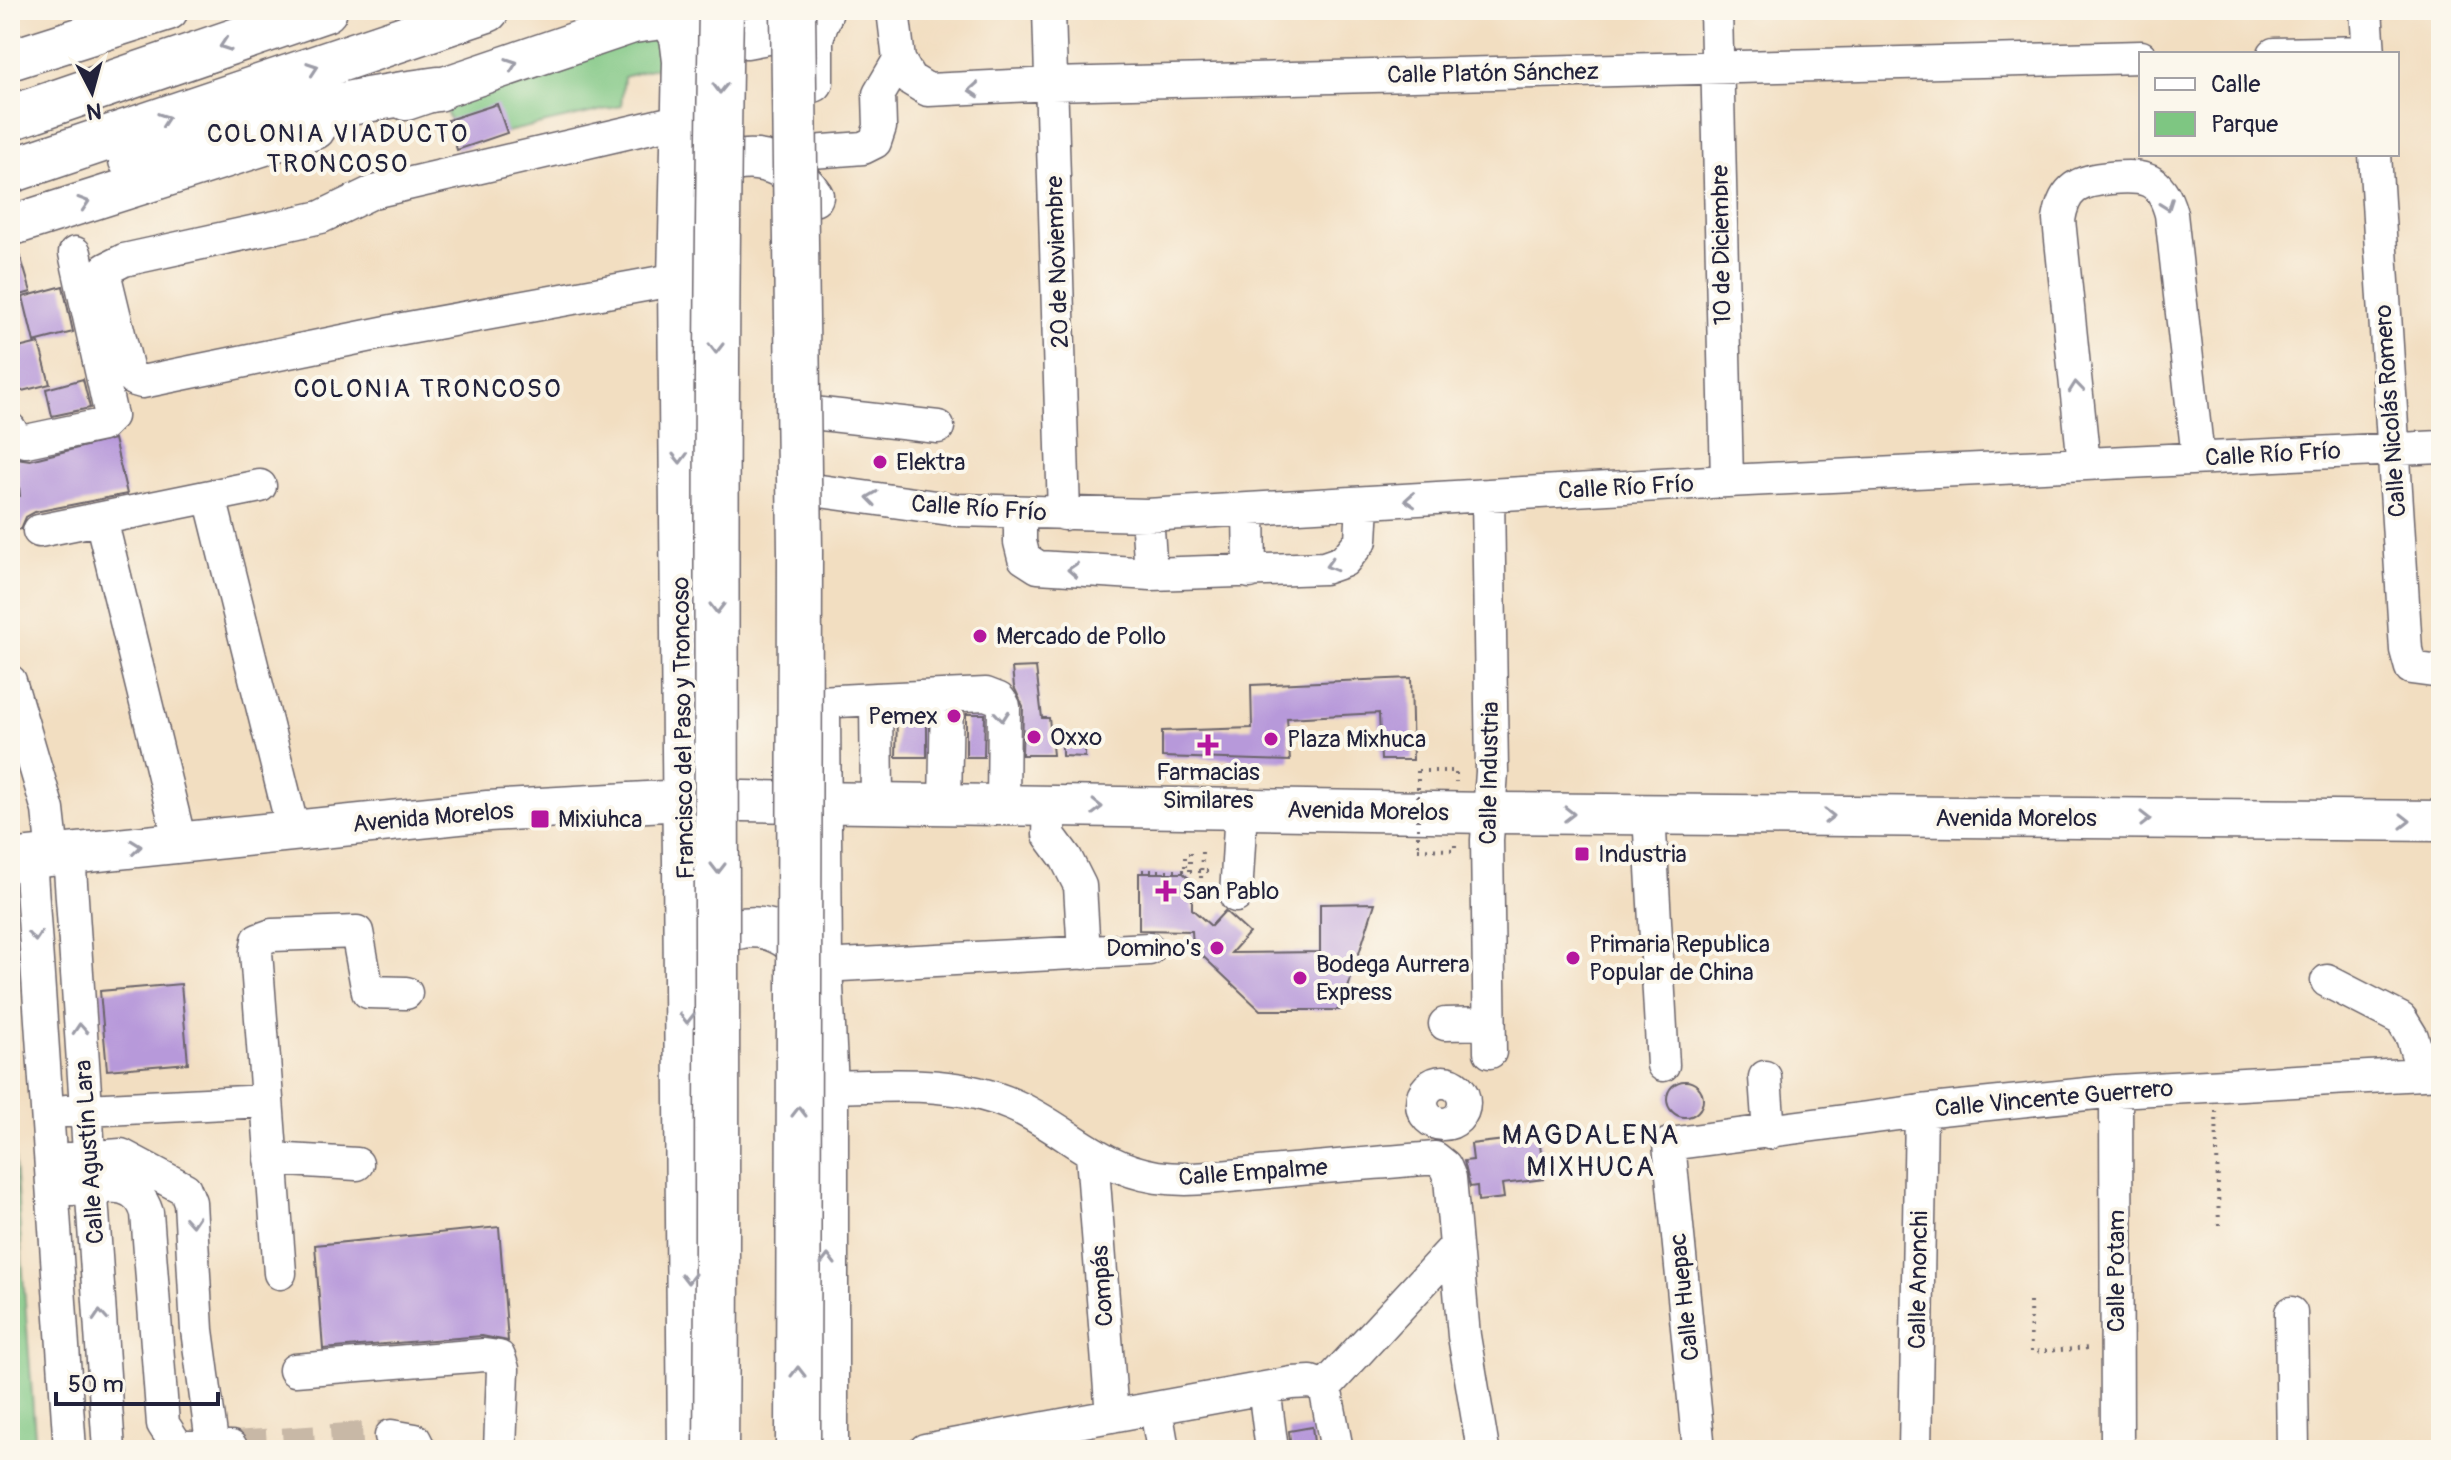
<svg xmlns="http://www.w3.org/2000/svg" width="2451" height="1460" viewBox="0 0 2451 1460" font-family="Pangolin,sans-serif">
	<style>
		.green { fill: #7ec682; stroke: #50745e; stroke-width: 2 }
		.building { fill: #b799da }
		.lines { fill: none; stroke-linecap: round; stroke-linejoin: round }
		.minor-tunnel { stroke: #c8b8a6; stroke-width: 32; stroke-dasharray: 32 16; stroke-linecap: butt }
		.minor-casing { stroke: #6b646a; stroke-width: 35 }
		.major-casing { stroke: #6b646a; stroke-width: 43 }
		.highway-casing { stroke: #6b646a; stroke-width: 47 }
		.path { stroke: #6b646a; stroke-width: 4; stroke-dasharray: 2 6; stroke-linecap: butt }
		.minor { stroke: #fff; stroke-width: 32 }
		.major { stroke: #fff; stroke-width: 40 }
		.highway { stroke: #fff; stroke-width: 44 }
		.highway-bridge-casing { stroke: #6b646a; stroke-width: 47; stroke-linecap: butt }
		.path-bridge { stroke: #6b646a; stroke-width: 4; stroke-dasharray: 2 6; stroke-linecap: butt }
		.highway-bridge { stroke: #fff; stroke-width: 44 }
		.oneway { stroke: #9c9ca7 }
		.poi-dot { fill: #b5179e; stroke: #fbf7ec; stroke-width: 3 }
		.labels { text-anchor: middle; stroke-width: 8; stroke-linejoin: round; paint-order: stroke }
		.street-label { font-size: 24px; fill: #22223b; stroke: #fbf7ec }
		.poi-label { font-size: 24px; fill: #22223b; stroke: #fbf7ec; text-anchor: start }
		.neighbourhood-label { font-size: 26px; letter-spacing: 2px; fill: #22223b; stroke: #fbf7ec }
		.quarter-label { font-size: 28px; letter-spacing: 2px; fill: #22223b; stroke: #fbf7ec }
	</style>
	<rect width="100%" height="100%" fill="#fbf7ec"/>
	<filter id="ink" filterUnits="userSpaceOnUse"><feTurbulence type="fractalNoise" baseFrequency=".0125" numOctaves="2"/><feDisplacementMap in="SourceGraphic" scale="16" xChannelSelector="R" yChannelSelector="G"/><feConvolveMatrix kernelMatrix="1 2 1 2 8 2 1 2 1" color-interpolation-filters="sRGB"/></filter>
	<filter id="wash" filterUnits="userSpaceOnUse"><feTurbulence type="fractalNoise" baseFrequency=".006" numOctaves="4" result="noise"/><feDisplacementMap in="SourceGraphic" scale="32" xChannelSelector="R" yChannelSelector="G"/><feGaussianBlur stdDeviation="1.8" result="paint"/><feColorMatrix in="noise" values="0 0 0 0 0 0 0 0 0 0 0 0 0 0 0 0 0 1.4 0 .05"/><feComposite in="paint" operator="in"/></filter>
	<g filter="url(#wash)">
		<rect width="100%" height="100%" fill="#f2dec1"/>
		<path class="green" d="M656,23L671,63L624,77L621,106L489,136L455,130L440,99Z
			M10,1097L36,1450H10Z"/>
		<g id="blocks">
			<path class="building" d="M497,104L507,133L457,150L448,120Z
				M10,248H18L31,292L10,298Z
				M63,286L73,332L34,342L23,297Z
				M39,343L50,384L10,394V350Z
				M83,379L90,408L52,416L46,389Z
				M114,439L127,494L35,512L26,517L21,529L14,530L10,498L20,496L16,458L30,460Z
				M1036,667L1042,718H1049L1053,755H1022L1023,706L1014,687L1012,668Z
				M1411,678L1413,760H1381L1379,713L1287,718L1290,761L1162,757V731L1252,728L1251,685Z
				M966,714H985L984,757H966Z
				M927,716V757H896L897,717Z
				M1085,739V757L1062,756V741Z
				M1139,873H1183L1192,881V909L1211,926L1225,911L1249,933L1231,953L1320,952V904L1375,903L1341,1010H1260L1193,947L1192,931L1139,930Z
				M181,984L188,1063L107,1070L100,991Z
				M1667 1099a18 18 0 1 1 36 0a18 18 0 1 1-36 0Z
				M1539,1136L1544,1179L1502,1184L1504,1198L1478,1201L1477,1186L1470,1187L1464,1161L1473,1160L1471,1144Z
				M499,1227L508,1341L482,1336L323,1349L315,1245Z
				M1312,1427L1315,1450H1291L1289,1431Z"/>
		</g>
	</g>
	<g filter="url(#ink)">
		<use href="#blocks" fill-opacity="0" stroke="#6b646a" stroke-width="2"/>
		<g class="lines">
			<path class="minor-tunnel" d="M235,1447L391,1436"/>
			<defs>
				<path id="minor" d="M893,10L899,60L910,79L928,90L1052,84L2141,57
					M1049,10L1064,514
					M1716,10L1727,481
					M2366,10L2369,54
					M2274,54L2369,52
					M812,152L863,148L875,142L880,127L879,94L899,60
					M2375,154L2406,650L2411,668L2441,672
					M678,279L392,331L142,382L135,380L128,371L105,276L106,269L124,260L321,217L373,192L682,120
					M813,413L938,427
					M10,429L15,438L26,441L102,425L111,416L75,253
					M2084,464L2059,220C2064,187 2079,181 2110,178C2144,175 2161,177 2171,214L2198,458
					M813,490L957,510L1147,515L1727,481L2441,447
					M1488,495L1492,772L1487,840L1490,1052
					M210,497L293,830
					M1249,510L1250,572
					M1020,514V542L1024,558L1038,567L1151,574L1324,568L1344,561L1361,540L1363,503
					M1147,515L1151,574
					M101,519L180,842
					M39,531L260,486
					M10,681L48,810L53,855
					M819,702L876,699
					M877,803L876,699L986,694L999,699L1004,706L1003,805
					M945,805L947,696
					M1050,806L1049,835L1066,858L1080,886L1084,953
					M1649,814L1663,1065
					M69,854L109,1450
					M30,858L70,1450
					M1236,896L1241,809
					M822,966L1149,949
					M2327,981L2401,1019L2412,1037L2423,1073
					M1445,1024L1489,1023
					M1765,1077L1769,1133
					M1422 1103a21 21 0 1 1 42 0a21 21 0 1 1-42 0Z
					M828,1087C890,1086 954,1079 1013,1105C1066,1128 1095,1167 1157,1177C1191,1182 1226,1176 1260,1173C1318,1167 1377,1163 1435,1158L1445,1166L1450,1178L1464,1336L1483,1450
					M2116,1091L2117,1450
					M66,1111L267,1101
					M1092,1155L1112,1416
					M68,1159L121,1155L185,1189L190,1202L197,1330L213,1450
					M271,1159L357,1164
					M72,1189C102,1187 136,1177 147,1213L163,1424L178,1447H231
					M280,1273L256,952L258,940L272,935L357,932L368,992L406,993
					M2291,1313L2293,1450
					M295,1370L484,1355L499,1357L503,1369L500,1450
					M1325,1387L1337,1450
					M1264,1388L1272,1450
					M1156,1409L1163,1450
					M391,1436L415,1440L420,1450
					M925,1450L1292,1383L1311,1382L1325,1387L1454,1248
					M1699,1450L1669,1144L1921,1111L2116,1091L2441,1073
					M1915,1450L1921,1111"/>
				<path id="major" d="M665,10L680,37L683,61L678,279L688,1450
					M10,60L168,10
					M813,82V37L823,11
					M406,100L633,23L670,18L711,36L746,38L784,31L820,13
					M696,187C729,145 785,154 813,196
					M10,226L315,129
					M820,710L822,966L828,1087V1450
					M10,860L488,811L683,800L1491,813L2441,821
					M695,955C716,929 755,918 785,937C797,945 805,957 819,964"/>
				<path id="highway" d="M10,118L325,10
					M131,160C233,129 332,102 438,89
					M10,171L487,10"/>
			</defs>
			<use href="#minor" class="minor-casing"/>
			<use href="#major" class="major-casing"/>
			<use href="#highway" class="highway-casing"/>
			<path class="path" d="M1418,771H1456V782
				M1418,849L1455,850V842
				M1185,867V854H1189
				M1142,871H1211
				M1190,871V852
				M1201,878L1202,852
				M1465,1104L1470,1103
				M2216,1111L2219,1228
				M2030,1302L2031,1352L2090,1348"/>
			<use href="#minor" class="minor"/>
			<use href="#major" class="major"/>
			<use href="#highway" class="highway"/>
			<defs>
				<path id="highway-bridge" d="M793,10L800,551L798,1450
					M716,1450C720,970 712,490 721,10"/>
			</defs>
			<use href="#highway-bridge" class="highway-bridge-casing"/>
			<path class="path-bridge" d="M1418,771V849"/>
			<use href="#highway-bridge" class="highway-bridge"/>
		</g>
		<defs><path id="oneway-chevron" d="M-2-3.5L2.5 0L-2 3.5" fill="none" stroke-width="1.6" stroke-linecap="round" stroke-linejoin="round" transform="scale(2)"/></defs>
		<g class="oneway">
			<use href="#oneway-chevron" transform="translate(225 45) rotate(161)"/>
			<use href="#oneway-chevron" transform="translate(512 64) rotate(-19)"/>
			<use href="#oneway-chevron" transform="translate(313 68) rotate(-19)"/>
			<use href="#oneway-chevron" transform="translate(720 88) rotate(91)"/>
			<use href="#oneway-chevron" transform="translate(974 90) rotate(176)"/>
			<use href="#oneway-chevron" transform="translate(164 119) rotate(-19)"/>
			<use href="#oneway-chevron" transform="translate(84 203) rotate(-18)"/>
			<use href="#oneway-chevron" transform="translate(2167 205) rotate(70)"/>
			<use href="#oneway-chevron" transform="translate(716 348) rotate(90)"/>
			<use href="#oneway-chevron" transform="translate(2076 387) rotate(-96)"/>
			<use href="#oneway-chevron" transform="translate(680 458) rotate(89)"/>
			<use href="#oneway-chevron" transform="translate(872 498) rotate(-172)"/>
			<use href="#oneway-chevron" transform="translate(1410 500) rotate(176)"/>
			<use href="#oneway-chevron" transform="translate(1331 565) rotate(164)"/>
			<use href="#oneway-chevron" transform="translate(1073 570) rotate(-177)"/>
			<use href="#oneway-chevron" transform="translate(717 608) rotate(90)"/>
			<use href="#oneway-chevron" transform="translate(1002 716) rotate(85)"/>
			<use href="#oneway-chevron" transform="translate(1097 807) rotate(1)"/>
			<use href="#oneway-chevron" transform="translate(1569 814) rotate(1)"/>
			<use href="#oneway-chevron" transform="translate(1829 816)"/>
			<use href="#oneway-chevron" transform="translate(2145 819)"/>
			<use href="#oneway-chevron" transform="translate(2405 821)"/>
			<use href="#oneway-chevron" transform="translate(136 847) rotate(-6)"/>
			<use href="#oneway-chevron" transform="translate(718 868) rotate(90)"/>
			<use href="#oneway-chevron" transform="translate(35 936) rotate(86)"/>
			<use href="#oneway-chevron" transform="translate(687 1018) rotate(90)"/>
			<use href="#oneway-chevron" transform="translate(80 1029) rotate(-94)"/>
			<use href="#oneway-chevron" transform="translate(799 1112) rotate(-90)"/>
			<use href="#oneway-chevron" transform="translate(192 1221) rotate(86)"/>
			<use href="#oneway-chevron" transform="translate(828 1260) rotate(-90)"/>
			<use href="#oneway-chevron" transform="translate(688 1278) rotate(90)"/>
			<use href="#oneway-chevron" transform="translate(100 1316) rotate(-94)"/>
			<use href="#oneway-chevron" transform="translate(798 1372) rotate(-90)"/>
		</g>
	</g>
	<g class="poi-dot">
		<circle cx="880" cy="462" r="8"/>
		<circle cx="980" cy="636" r="8"/>
		<circle cx="954" cy="716" r="8"/>
		<circle cx="1034" cy="737" r="8"/>
		<circle cx="1271" cy="739" r="8"/>
		<path d="M1204 733h8v8h8v8h-8v8h-8v-8h-8v-8h8z"/>
		<rect x="530" y="809" width="20" height="20" rx="4"/>
		<rect x="1574" y="846" width="16" height="16" rx="4"/>
		<path d="M1162 879h8v8h8v8h-8v8h-8v-8h-8v-8h8z"/>
		<circle cx="1217" cy="948" r="8"/>
		<circle cx="1573" cy="958" r="8"/>
		<circle cx="1300" cy="978" r="8"/>
	</g>
	<g class="labels">
		<g class="street-label">
			<text transform="translate(1493 73) rotate(-1)" y="8">Calle Platón Sánchez</text>
			<text transform="translate(1721 245) rotate(-91)" y="8">10 de Diciembre</text>
			<text transform="translate(1057 262) rotate(-92)" y="8">20 de Noviembre</text>
			<text transform="translate(2390 411) rotate(-94)" y="8">Calle Nicolás Romero</text>
			<text transform="translate(2273 454) rotate(-3)" y="8">Calle Río Frío</text>
			<text transform="translate(1626 487) rotate(-3)" y="8">Calle Río Frío</text>
			<text transform="translate(979 508) rotate(4)" y="8">Calle Río Frío</text>
			<text transform="translate(683 728) rotate(-91)" y="8">Francisco del Paso y Troncoso</text>
			<text transform="translate(1489 773) rotate(-89)" y="8">Calle Industria</text>
			<text transform="translate(1368 811) rotate(1)" y="8">Avenida Morelos</text>
			<text transform="translate(433 817) rotate(-5)" y="8">Avenida Morelos</text>
			<text x="2016" y="826">Avenida Morelos</text>
			<text transform="translate(2054 1098) rotate(-5)" y="8">Calle Vincente Guerrero</text>
			<text transform="translate(89 1152) rotate(-94)" y="8">Calle Agustín Lara</text>
			<text transform="translate(1253 1172) rotate(-4)" y="8">Calle Empalme</text>
			<text transform="translate(2116 1271) rotate(-90)" y="8">Calle Potam</text>
			<text transform="translate(1918 1280) rotate(-89)" y="8">Calle Anonchi</text>
			<text transform="translate(1102 1286) rotate(-94)" y="8">Compás</text>
			<text transform="translate(1684 1297) rotate(-96)" y="8">Calle Huepac</text>
		</g>
		<g class="poi-label">
			<text x="896" y="470">Elektra</text>
			<text x="996" y="644">Mercado de Pollo</text>
			<text x="938" y="724" text-anchor="end">Pemex</text>
			<text x="1050" y="745">Oxxo</text>
			<text x="1287" y="747">Plaza Mixhuca</text>
			<text x="1208" y="780" text-anchor="middle">Farmacias<tspan x="1208" dy="28">Similares</tspan></text>
			<text x="558" y="827">Mixiuhca</text>
			<text x="1598" y="862">Industria</text>
			<text x="1182" y="899">San Pablo</text>
			<text x="1589" y="952">Primaria Republica<tspan x="1589" dy="28">Popular de China</tspan></text>
			<text x="1201" y="956" text-anchor="end">Domino's</text>
			<text x="1316" y="972">Bodega Aurrera<tspan x="1316" dy="28">Express</tspan></text>
		</g>
		<g class="neighbourhood-label">
			<text x="338" y="142">COLONIA VIADUCTO<tspan x="338" dy="30">TRONCOSO</tspan></text>
			<text x="428" y="397">COLONIA TRONCOSO</text>
		</g>
		<g class="quarter-label">
			<text x="1591" y="1144">MAGDALENA<tspan x="1591" dy="32">MIXHUCA</tspan></text>
		</g>
	</g>
	<rect width="2451" height="1460" fill="none" stroke="#fbf7ec" stroke-width="40"/>
	<rect x="2139" y="52" width="260" height="104" fill="#fbf7ec" stroke="#a4a2a5" stroke-width="2"/>
	<rect x="2155" y="78" width="40" height="12" fill="#ffffff" stroke="#a4a2a5" stroke-width="2"/>
	<text x="2211" y="92" font-size="24" fill="#22223b">Calle</text>
	<rect x="2155" y="112" width="40" height="24" fill="#7ec682" stroke="#a4a2a5" stroke-width="2"/>
	<text x="2211" y="132" font-size="24" fill="#22223b">Parque</text>
	<g transform="translate(92 92) rotate(174)" stroke="#fbf7ec" stroke-width="6" paint-order="stroke">
	<path d="M0-6L14 30L0 20L-14 30Z" fill="#22223b"/>
	<text y="-12" font-size="22" font-weight="bold" text-anchor="middle" fill="#22223b">N</text>
	</g>
	<path d="M56 1392v12h162v-12" fill="none" stroke="#22223b" stroke-width="4"/>
	<text x="68" y="1392" font-size="24" fill="#22223b" stroke="#fbf7ec" stroke-width="6" paint-order="stroke">50 m</text>
</svg>
